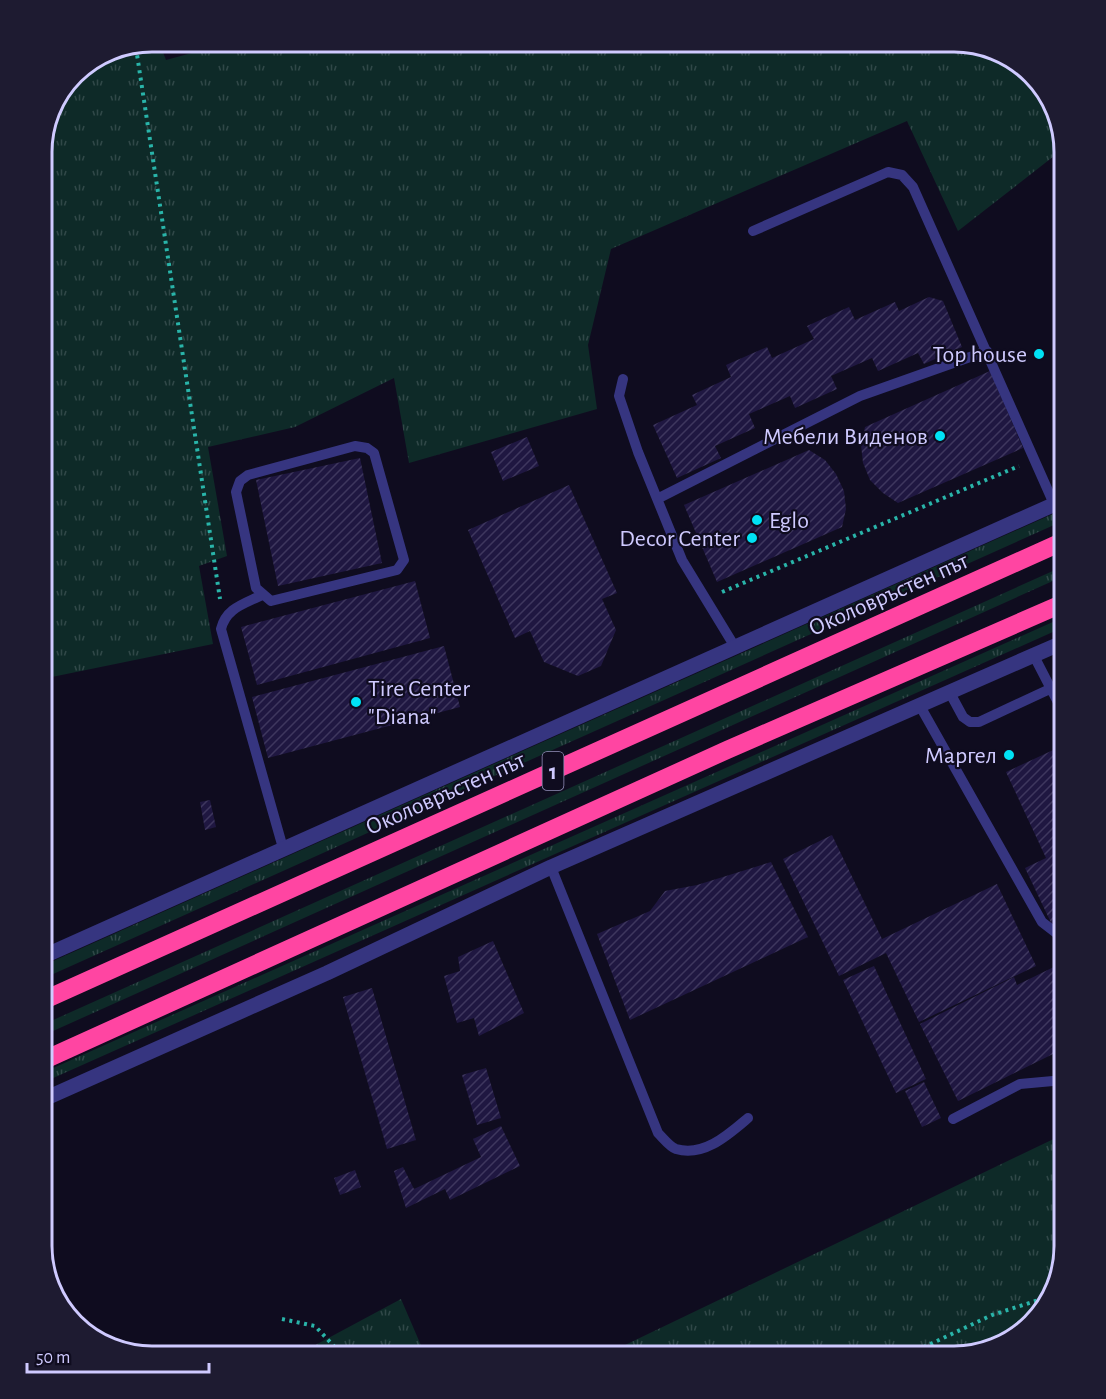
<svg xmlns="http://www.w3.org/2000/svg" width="1106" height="1399" viewBox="0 0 1106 1399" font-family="'Alegreya Sans',sans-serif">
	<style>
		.grass { fill: url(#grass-tufts) }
		.building { fill: url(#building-hatch) }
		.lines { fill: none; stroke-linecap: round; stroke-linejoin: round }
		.path { stroke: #29b4a9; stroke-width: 4; stroke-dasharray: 3 4.5; stroke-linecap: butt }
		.lane { stroke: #363580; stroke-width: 10 }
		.street { stroke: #363580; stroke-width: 15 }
		.highway { stroke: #ff45a2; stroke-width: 18 }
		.poi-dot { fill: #00e2f5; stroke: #0f0c1f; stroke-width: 2 }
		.labels { text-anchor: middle; stroke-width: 4.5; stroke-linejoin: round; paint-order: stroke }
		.shield { fill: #0f0c1f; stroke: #9591bc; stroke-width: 1.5 }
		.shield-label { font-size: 22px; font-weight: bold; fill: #cfcaff }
		.poi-label { font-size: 24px; fill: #cfcaff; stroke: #0f0c1f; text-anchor: end }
		.street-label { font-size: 24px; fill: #cfcaff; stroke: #0f0c1f }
		.rim { fill: none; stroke: #cfcaff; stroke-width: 3 }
	</style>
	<defs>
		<pattern id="grass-tufts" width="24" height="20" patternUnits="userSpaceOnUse" patternTransform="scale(1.5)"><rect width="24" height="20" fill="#0e2a28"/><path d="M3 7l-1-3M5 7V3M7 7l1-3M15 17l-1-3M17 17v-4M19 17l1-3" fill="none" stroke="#304848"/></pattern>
		<pattern id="building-hatch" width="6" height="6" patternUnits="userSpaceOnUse" patternTransform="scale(1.5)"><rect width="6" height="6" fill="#1f1741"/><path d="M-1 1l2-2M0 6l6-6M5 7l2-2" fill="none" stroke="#3e375e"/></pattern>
	</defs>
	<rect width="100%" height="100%" fill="#0f0c1f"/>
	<path class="grass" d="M153,42H159L166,60L232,42H960L1009,57L1046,91L1063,149L958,231L907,121L611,249L588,345L597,409L409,463L394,378L295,427L208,447L227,556L199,566L213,644L42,679V145L53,104L79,70Z
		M1064,509L1063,521L42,979V966Z
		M1064,566V576L42,1036V1025Z
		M1064,617V627L42,1083V1073Z
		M1064,1134V1247L1049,1301L1015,1339L954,1357H600Z
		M401,1299L426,1357H293Z"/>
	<path class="building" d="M929,297L943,301L962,347L924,364L918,353L878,371L872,358L831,376L837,389L795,408L790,396L749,414L755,428L715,446L721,458L677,478L653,425L697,405L692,395L731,377L726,365L767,347L772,358L814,339L807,326L849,307L855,320L895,302L899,311Z
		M990,371L1023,448L898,503L883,493L870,480L863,463L861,445L865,427Z
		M527,437L539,466L503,481L491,452Z
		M809,450L825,460L836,474L844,491L846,509L842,527L717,582L684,505Z
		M360,458L382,563L278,586L256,480Z
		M569,485L617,593L602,599L616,630L601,666L578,676L544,662L530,631L515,638L468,530Z
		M415,581L430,638L257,685L241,627Z
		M444,646L460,707L268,758L252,697Z
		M1064,745V924L1054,929L1025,868L1046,858L1006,772Z
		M210,800L216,827L205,830L200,802Z
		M832,835L882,939L997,884L1036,966L919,1022L886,953L839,976L783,859Z
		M771,862L808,937L630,1020L597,934L650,911L665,891L697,885Z
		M493,941L524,1013L479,1036L474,1018L457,1023L444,976L460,971L458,957Z
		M1064,962V1076L1053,1054L958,1101L920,1024L1014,977L1017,985Z
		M874,966L926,1079L896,1093L843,980Z
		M372,988L416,1140L387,1149L343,997Z
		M486,1068L501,1118L477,1125L462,1075Z
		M924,1082L941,1118L922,1127L905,1091Z
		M501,1126L520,1166L450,1200L445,1189L406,1208L394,1171L403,1167L414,1189L481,1157L473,1139Z
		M355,1170L361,1187L340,1195L334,1178Z"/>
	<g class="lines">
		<path class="path" d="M136,48L220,599
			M722,592L1019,466
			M282,1319L315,1326L344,1357
			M903,1357L992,1315L1051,1296"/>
		<path class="lane" d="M753,231L888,172L902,175L913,187L1054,504
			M623,379L619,396L638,452L682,560L735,647
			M355,446L367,448L374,453L404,560L397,570L271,601L256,588L236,492L240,481L248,475Z
			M659,498L860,396L987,351
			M262,595C244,604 226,608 221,629L283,848
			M1034,656L1064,714
			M950,693L963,717L970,722H979L1052,688
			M920,706L1042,922L1064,939
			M551,867L658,1133C663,1138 670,1147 676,1149C704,1157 728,1135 748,1118
			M953,1119L1020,1084L1064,1080"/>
		<path class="street" d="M42,957L1064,500
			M42,1100L327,973L551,867L1064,642"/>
		<path class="highway" d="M42,1001L1064,541
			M42,1061L727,750L1064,603"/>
	</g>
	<g class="poi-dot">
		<circle cx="1039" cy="354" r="6"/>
		<circle cx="940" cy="436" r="6"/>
		<circle cx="757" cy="520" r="6"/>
		<circle cx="752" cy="538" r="6"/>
		<circle cx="356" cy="702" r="6"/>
		<circle cx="1009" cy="755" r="6"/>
	</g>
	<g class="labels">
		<rect class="shield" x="542.5" y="752" width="21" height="38" rx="4.5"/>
		<g class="shield-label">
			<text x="553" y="779">1</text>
		</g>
		<g class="poi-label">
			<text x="1027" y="362">Top house</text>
			<text x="928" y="444">Мебели Виденов</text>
			<text x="769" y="528" text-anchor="start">Eglo</text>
			<text x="740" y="546">Decor Center</text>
			<text x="368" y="696" text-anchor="start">Tire Center<tspan x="368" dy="28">"Diana"</tspan></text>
			<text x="997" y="763">Маргел</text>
		</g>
		<g class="street-label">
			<text transform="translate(888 594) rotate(-24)" y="8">Околовръстен път</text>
			<text transform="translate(445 793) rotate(-24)" y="8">Околовръстен път</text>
		</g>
	</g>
	<path d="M0 0H1106V1399H0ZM152 52H954A100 100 0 0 1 1054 152V1246A100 100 0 0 1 954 1346H152A100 100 0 0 1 52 1246V152A100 100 0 0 1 152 52Z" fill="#1e1b31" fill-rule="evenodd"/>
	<path class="rim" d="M152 52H954A100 100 0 0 1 1054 152V1246A100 100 0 0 1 954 1346H152A100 100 0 0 1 52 1246V152A100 100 0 0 1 152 52Z"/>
	<path d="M27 1363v9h182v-9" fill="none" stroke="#cfcaff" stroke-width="3"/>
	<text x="36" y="1363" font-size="18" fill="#cfcaff" stroke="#0f0c1f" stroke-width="4.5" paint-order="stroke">50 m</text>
</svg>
